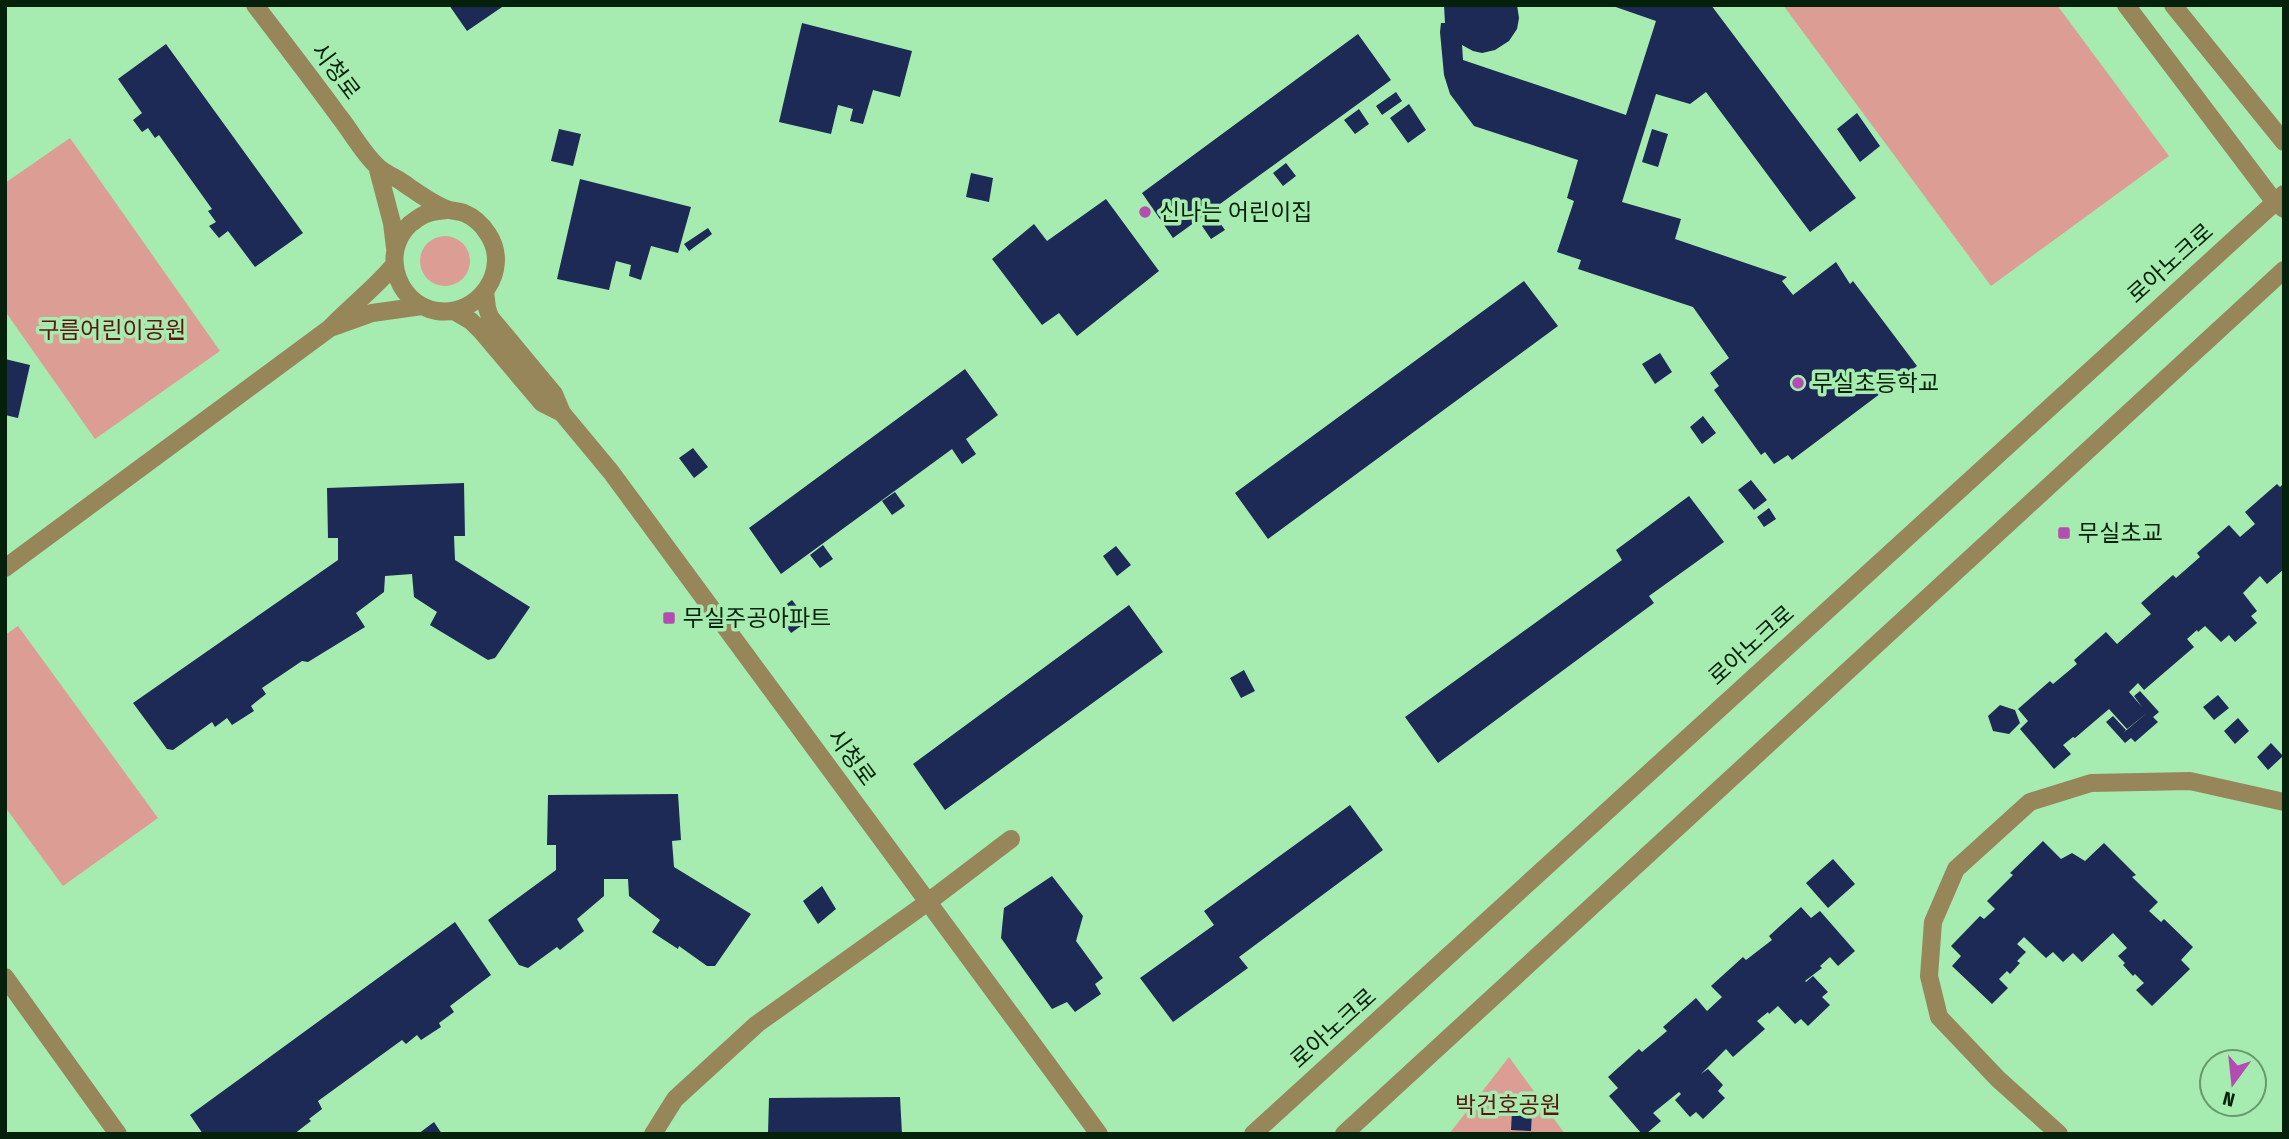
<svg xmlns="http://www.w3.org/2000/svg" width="2289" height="1139" viewBox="0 0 2289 1139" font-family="'Fira Sans Condensed','Noto Sans KR',sans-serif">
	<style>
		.green { fill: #dc9d94 }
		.building { fill: #1c2a55 }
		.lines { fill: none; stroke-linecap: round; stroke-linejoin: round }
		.service { stroke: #97865a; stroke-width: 18 }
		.tertiary { stroke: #97865a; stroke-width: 18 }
		.poi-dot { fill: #b34db1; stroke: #a6ebaf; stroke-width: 2.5 }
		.labels { text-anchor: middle; stroke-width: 7; stroke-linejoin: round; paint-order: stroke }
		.street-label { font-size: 23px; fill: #05200b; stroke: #a6ebaf }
		.poi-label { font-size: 23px; fill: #05200b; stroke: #a6ebaf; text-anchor: start }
		.park-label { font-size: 23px; fill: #60130f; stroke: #a6ebaf }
	</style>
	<rect width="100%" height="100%" fill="#a6ebaf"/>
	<path class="green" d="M1783,5H2057L2169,156L1991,286Z
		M70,138L220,351L95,439L5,311V183Z
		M420 261a25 25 0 1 1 50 0a25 25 0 1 1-50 0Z
		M18,626L158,818L63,886L5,807V635Z
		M1509,1057L1565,1134H1449Z"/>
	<path class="building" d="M449,5H505L467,31Z
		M1444,5H1517L1519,18L1517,29L1509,41L1495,50L1482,53L1473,51L1462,45L1463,60L1626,115L1656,21L1610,5H1711L1856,198L1810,232L1706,92L1690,104L1656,94L1622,202L1681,219L1675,239L1787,277L1782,281L1793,295L1836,262L1850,284L1853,281L1917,366L1792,460L1788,455L1774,464L1765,452L1761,455L1714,390L1719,386L1710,373L1729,358L1693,307L1578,269L1581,260L1557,252L1574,201L1567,198L1578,160L1474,126L1450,94L1444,75L1440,32L1441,23H1445Z
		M802,23L912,51L900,97L873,90L863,124L850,121L853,109L838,105L831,134L779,122Z
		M1358,34L1391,80L1173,238L1142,193Z
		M166,44L303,233L255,267L228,231L219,238L209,226L216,222L208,211L212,209L159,135L155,138L148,128L142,132L133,120L142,113L118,79Z
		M1396,92L1402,101L1382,115L1376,106Z
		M1409,104L1426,130L1408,143L1390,118Z
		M1359,109L1369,124L1355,134L1344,120Z
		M1857,113L1880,146L1860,162L1837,129Z
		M559,129L581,134L573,166L551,161Z
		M1652,129L1668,134L1658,167L1642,162Z
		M1286,163L1296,176L1283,186L1273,173Z
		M971,173L993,178L989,202L966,197Z
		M580,179L691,207L678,253L651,246L641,280L629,276L631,265L616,261L609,290L557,279Z
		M1106,199L1159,271L1077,336L1059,313L1042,325L992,259L1034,224L1047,241Z
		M1215,216L1225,230L1211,239L1202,226Z
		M708,228L712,234L689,251L684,244Z
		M1524,281L1558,326L1268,539L1235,493Z
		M1660,353L1672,372L1655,384L1642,364Z
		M5,359L30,365L18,418L5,415Z
		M965,369L998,415L966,439L976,454L962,464L952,449L781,574L749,528Z
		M1703,416L1716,433L1702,444L1690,427Z
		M693,448L708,467L694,478L679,458Z
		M1751,480L1767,500L1754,510L1738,490Z
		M464,483L465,536H454L455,560L530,607L495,658L488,660L430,625L437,612L414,597L412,574L385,576L384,592L356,613L365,627L308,662L302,661L262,688L266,694L251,706L254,711L232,725L227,718L215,727L212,722L173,750L167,749L133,703L338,560V538H328L327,488Z
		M2284,483V569L2267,584L2260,576L2243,593L2257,611L2251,616L2257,623L2235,642L2229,635L2221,642L2205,626L2198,632L2197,630L2187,639L2194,647L2144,690L2138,683L2129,692L2142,707L2134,696L2140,691L2159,712L2153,717L2158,722L2135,742L2131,738L2125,743L2106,722L2113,716L2126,730L2123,733L2148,712L2127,729L2109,709L2075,738L2073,737L2063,745L2071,754L2054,769L2020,729L2028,721L2018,709L2050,681L2053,684L2077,664L2074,660L2106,632L2117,644L2151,614L2141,603L2173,575L2176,578L2200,557L2197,553L2229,525L2240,537L2255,524L2245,512L2277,484L2280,487Z
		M895,492L905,506L892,515L882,501Z
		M1689,496L1724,542L1649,596L1654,603L1438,763L1405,717L1622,560L1616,550Z
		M1769,508L1776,519L1764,527L1757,517Z
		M823,545L833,559L820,568L810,555Z
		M1116,546L1131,565L1117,576L1103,556Z
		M792,600L808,621L791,633L776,612Z
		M1129,605L1163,652L945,810L913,764Z
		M1244,670L1255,691L1241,698L1230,678Z
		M2218,695L2229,708L2214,720L2203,707Z
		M2000,705L2015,710L2020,723L2009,734L1993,731L1988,716Z
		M2238,718L2249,731L2235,744L2224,731Z
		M2271,743L2283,756L2268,770L2257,757Z
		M678,794L681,840L672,841L674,867L751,914L715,966H707L679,946L678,949L652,932L660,920L629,896L628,879H604V896L577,919L584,931L560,950L557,947L528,968L519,965L488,920L556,870V845H547L548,795Z
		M1350,805L1383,850L1239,957L1248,968L1173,1022L1140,978L1214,925L1204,911Z
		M2043,841L2061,859L2072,853L2085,861L2104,843L2136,875L2132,877L2158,902L2149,911L2161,922L2164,919L2193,947L2181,960L2190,969L2152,1006L2136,990L2144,983L2135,974L2133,976L2123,965L2125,963L2118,956L2127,948L2113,933L2082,962L2073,953L2063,962L2053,952L2046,958L2024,937L2017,944L2026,952L2017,961L2020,963L2010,974L2007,971L1999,979L2008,988L1992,1004L1952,966L1961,956L1951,946L1980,916L1984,919L1995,909L1987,901L2013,875L2010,873Z
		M1833,859L1855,884L1828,908L1806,883Z
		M1052,876L1083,916L1076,941L1103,978L1095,984L1101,994L1075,1012L1067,1002L1052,1009L1001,938L1004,908Z
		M822,886L836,909L818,924L803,901Z
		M1801,907L1811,918L1820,911L1855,951L1838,966L1830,957L1820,966L1822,968L1805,981L1806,982L1813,976L1828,992L1822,997L1830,1005L1808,1026L1801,1019L1795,1024L1778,1006L1769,1014L1768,1012L1757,1021L1765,1029L1733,1057L1726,1049L1701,1074L1708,1069L1723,1085L1718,1091L1725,1098L1703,1119L1696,1112L1690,1117L1675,1100L1681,1094L1679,1092L1653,1113L1661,1121L1646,1134H1642L1609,1096L1618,1088L1608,1077L1639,1049L1642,1052L1667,1031L1663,1027L1696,998L1707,1011L1722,997L1711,986L1743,957L1746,960L1772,940L1769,936Z
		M455,922L491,975L450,1006L454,1012L439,1023L441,1027L421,1040L417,1035L406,1044L402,1040L318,1101L322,1109L309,1119L311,1121L294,1134L285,1132L283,1134H203L190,1115Z
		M900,1097L902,1134H768L769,1098Z
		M1512,1111L1532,1112L1531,1131L1511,1130Z
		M434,1122L442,1134H418Z"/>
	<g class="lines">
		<path class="service" d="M5,977L118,1134
			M653,1134L675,1099L757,1024L928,902L1011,839
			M2059,1134L1998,1079L1939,1017L1929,976L1933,922L1956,869L2030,802L2091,783L2190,781L2284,802"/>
		<path class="tertiary" d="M255,5C283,42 311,78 338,115C351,131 362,152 377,166C383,172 392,176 399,180C414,190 428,201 444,208C450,211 458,211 464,213C474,217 483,226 488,234C512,270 478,317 437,311C393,304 378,243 417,219C426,212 436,211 447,210
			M2126,5L2274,201L2284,209
			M2173,5L2284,142
			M377,166L392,223L395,248
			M485,291L487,308L490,317L554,394L562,413L611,472L1099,1134
			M454,311L471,321L482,332L542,403L562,413
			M333,327L372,313L422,306
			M5,568L330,328C351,306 375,288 394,265
			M1253,1134L2284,194
			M1344,1134L2284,270"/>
	</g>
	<g class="poi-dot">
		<circle cx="1145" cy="212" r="7"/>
		<circle cx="1798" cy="383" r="7"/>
		<rect x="2057" y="526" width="14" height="14" rx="3.5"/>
		<rect x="662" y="611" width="14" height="14" rx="3.5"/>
	</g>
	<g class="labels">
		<g class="street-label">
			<text transform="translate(336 71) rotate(53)" y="8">시청로</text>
			<text transform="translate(2170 263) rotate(-42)" y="8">로아노크로</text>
			<text transform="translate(1751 645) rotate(-42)" y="8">로아노크로</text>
			<text transform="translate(852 757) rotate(54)" y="8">시청로</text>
			<text transform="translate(1333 1028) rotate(-42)" y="8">로아노크로</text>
		</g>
		<g class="poi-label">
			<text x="1159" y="220">신나는 어린이집</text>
			<text x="1812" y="391">무실초등학교</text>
			<text x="2078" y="541">무실초교</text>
			<text x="683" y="626">무실주공아파트</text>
		</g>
		<g class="park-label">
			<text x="112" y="338">구름어린이공원</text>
			<text x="1508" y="1113">박건호공원</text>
		</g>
	</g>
	<rect width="2289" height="1139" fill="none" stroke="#05200b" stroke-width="14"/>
	<g transform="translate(2233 1083) rotate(195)"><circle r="33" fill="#a6ebaf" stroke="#669a6d" stroke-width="2"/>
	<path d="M0-5L12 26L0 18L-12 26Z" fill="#b34db1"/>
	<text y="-10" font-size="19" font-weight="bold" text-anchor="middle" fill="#05200b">N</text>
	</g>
</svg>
